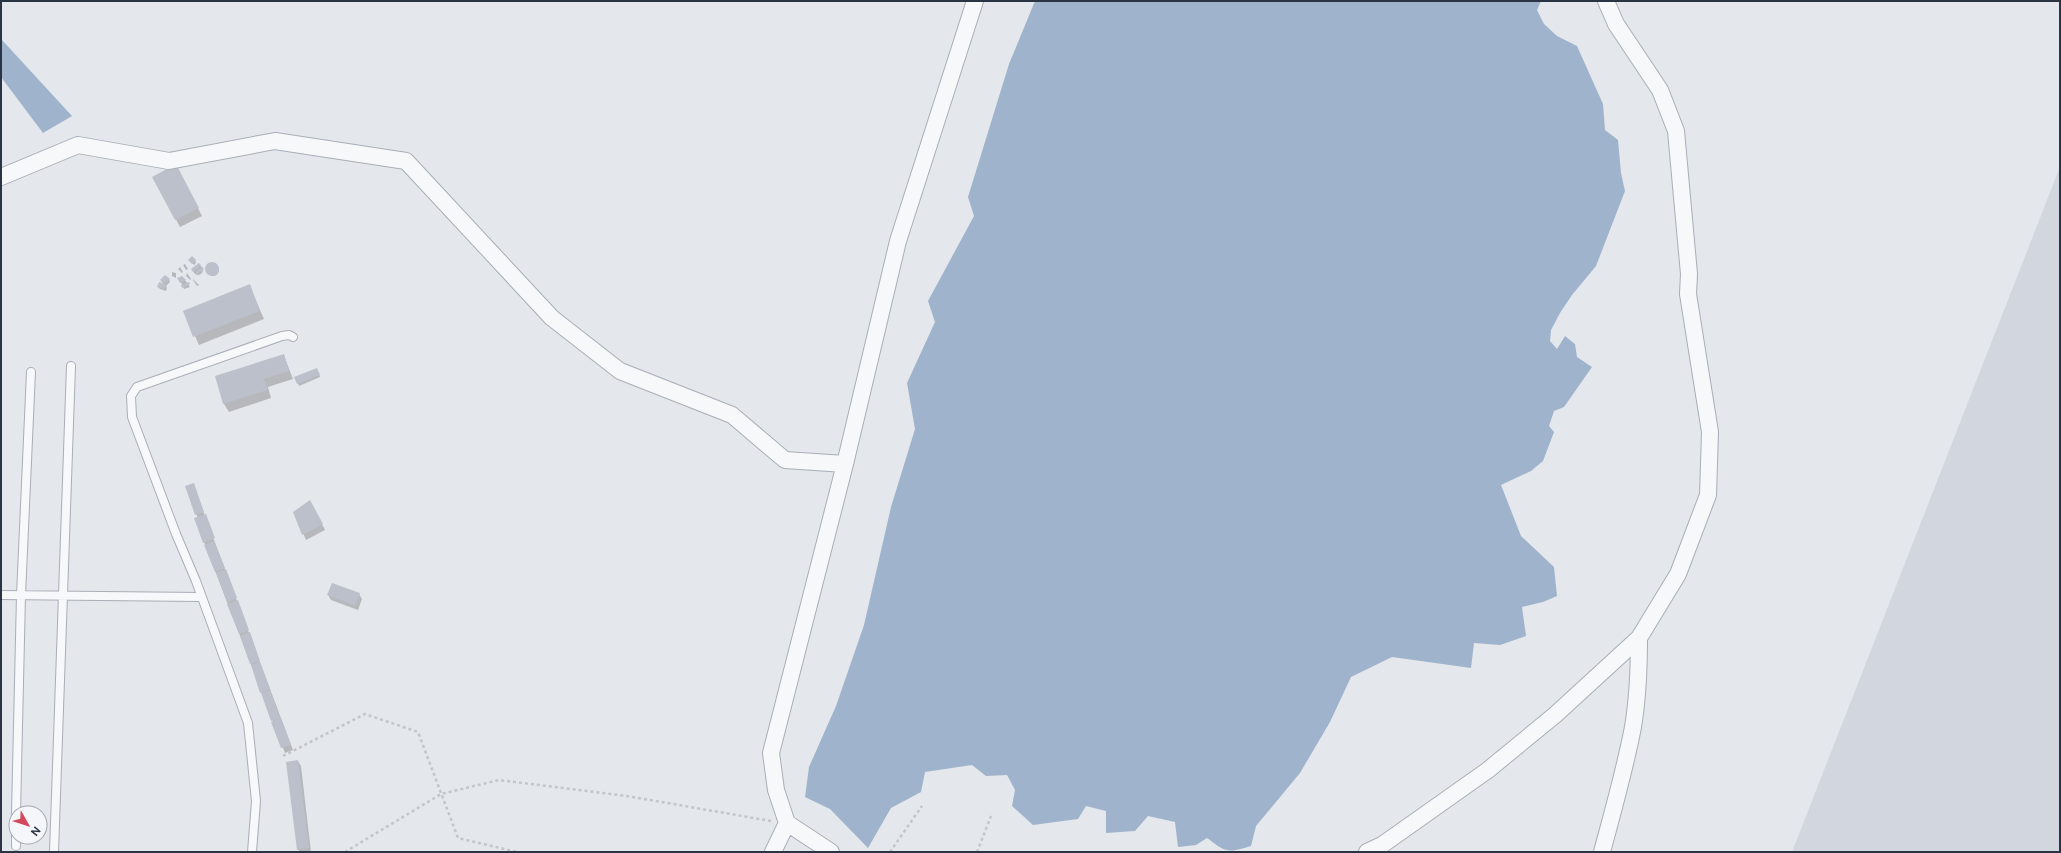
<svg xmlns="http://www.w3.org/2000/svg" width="2061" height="853" viewBox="0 0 2061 853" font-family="'DM Sans',sans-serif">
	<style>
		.built { fill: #d2d6de }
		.water { fill: #9fb4cc }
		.shadow { fill: #0003 }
		.building { fill: #bbc0ca }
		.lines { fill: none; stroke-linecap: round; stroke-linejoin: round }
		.lane-casing { stroke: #a9aeb7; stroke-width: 10 }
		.street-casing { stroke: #a9aeb7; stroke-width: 18 }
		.path { stroke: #c2c5cb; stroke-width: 2.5; stroke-dasharray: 3 3; stroke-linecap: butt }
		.lane { stroke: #f7f8fa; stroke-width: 8 }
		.street { stroke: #f7f8fa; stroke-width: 16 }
	</style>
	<rect width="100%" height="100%" fill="#e4e7ec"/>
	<path class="built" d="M2060,167V852H1792Z"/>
	<path class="water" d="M1035,1H1541L1537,10L1544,24L1557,36L1577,46L1603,104L1605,130L1618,140L1621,173L1625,191L1596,266L1572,295L1560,313L1551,330L1550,341L1557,349L1565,336L1575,344L1577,357L1592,367L1564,407L1554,411L1549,426L1554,432L1543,461L1531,471L1501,485L1521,536L1554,567L1557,596L1543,602L1522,607L1526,636L1500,645L1474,643L1471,668L1392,657L1351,677L1330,722L1300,773L1256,826L1251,846C1227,853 1227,853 1207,838L1196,845L1178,847L1175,822L1148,816L1135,831L1106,833V811L1086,806L1078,819L1033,825L1012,806L1015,790L1007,775L986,776L972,765L925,772L921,792L891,808L868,848L830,809L805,797L809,767L836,706L864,625L891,507L915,429L907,383L935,322L928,301L974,216L968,197L1009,64Z
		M1,40H2L72,116L43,133L1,77Z"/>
	<path class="shadow" d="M180,173L202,216L180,227L154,177Z
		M195,260L196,263L194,265L191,262Z
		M207 270a6 6 0 1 1 12 0a6 6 0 1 1-12 0Z
		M185,264L188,269L186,270L183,265Z
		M193 270a5 5 0 1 1 10 0a5 5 0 1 1-10 0Z
		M180,267L183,272L182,273L178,269Z
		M172,272L176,273V278L172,276Z
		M187,273L191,279L190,280L186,276Z
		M179,278L185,280L190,287L184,289Z
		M169,279L170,282L166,286L167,288L166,291L160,289L158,287L164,285L161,281Z
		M193,279L199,285L197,286L193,280Z
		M249,285L264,319L199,345L184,311Z
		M284,356L293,379L268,387L271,398L229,412L224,404L216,377Z
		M318,371L320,377L299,386L298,383Z
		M193,484L293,750L285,753L204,542L198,518L186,487Z
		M313,506L325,530L306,540L294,512Z
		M359,594L362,599L358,610L331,600L328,595Z
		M298,761L301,766L311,852H300L298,849Z"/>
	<path class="building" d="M176,164L199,208L175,220L152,177Z
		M192,256L196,260L192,264L188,260Z
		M205 269a7 7 0 1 1 14 0a7 7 0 1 1-14 0Z
		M199,263L201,265L193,272L191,269Z
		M202,267L204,269L196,275L195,273Z
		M165,275L170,279L165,283L160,280Z
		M182,276L186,280L180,283L177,278Z
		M159,282L167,285L164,289L157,287Z
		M189,282L190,284L182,288L181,285Z
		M250,284L260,311L193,337L183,311Z
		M284,354L289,371L264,379L268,390L223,404L215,376Z
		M317,368L320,375L297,384L294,377Z
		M194,483L204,512L195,515L185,486Z
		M310,500L323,524L302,535L293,512Z
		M206,514L215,538L203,543L194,518Z
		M214,541L225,568L215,572L204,545Z
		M226,569L237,598L227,602L216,573Z
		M332,583L360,593L355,606L327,595Z
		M238,600L249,630L239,634L227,604Z
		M250,632L260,661L250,664L240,636Z
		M260,662L270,689L260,693L251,665Z
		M270,690L280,718L271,721L261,693Z
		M281,718L291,745L281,748L271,722Z
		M298,760L309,848L297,850L286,762Z"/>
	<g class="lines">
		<defs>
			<path id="lane" d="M1,595L201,597
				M16,813L21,595L31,372
				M16,846V816
				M54,852L71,366
				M252,852L256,801L248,723L196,581L176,534L132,417L131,396L137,387L282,336L289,335L293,337"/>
			<path id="street" d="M1,177L78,145L169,161L275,141L406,161L552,318L620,371L732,415L785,460L845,464
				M787,823L831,852
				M773,852L787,823L776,790L771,753L845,464L898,241L975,1
				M1367,852L1382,845L1488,770L1555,715L1639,638L1678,574L1708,495L1710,432L1688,294L1689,274L1676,131L1660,90L1616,24L1606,1
				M1602,852C1613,811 1625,769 1633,727C1638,697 1639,668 1639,638"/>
		</defs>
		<use href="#lane" class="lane-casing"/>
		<use href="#street" class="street-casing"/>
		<path class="path" d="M283,756L365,714L418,732L458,838L517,852
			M345,852L441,794L499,780L627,796L771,821
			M890,852L922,806
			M977,852L991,816"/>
		<use href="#lane" class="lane"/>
		<use href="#street" class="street"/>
	</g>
	<rect width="2061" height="853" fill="none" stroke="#2b3445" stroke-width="4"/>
	<g transform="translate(28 825) rotate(129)"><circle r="19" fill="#f4f6f9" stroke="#a4a8b1"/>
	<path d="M0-3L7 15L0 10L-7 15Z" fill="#d1495b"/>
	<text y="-6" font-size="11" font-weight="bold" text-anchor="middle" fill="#2b3445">N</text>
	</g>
</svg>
